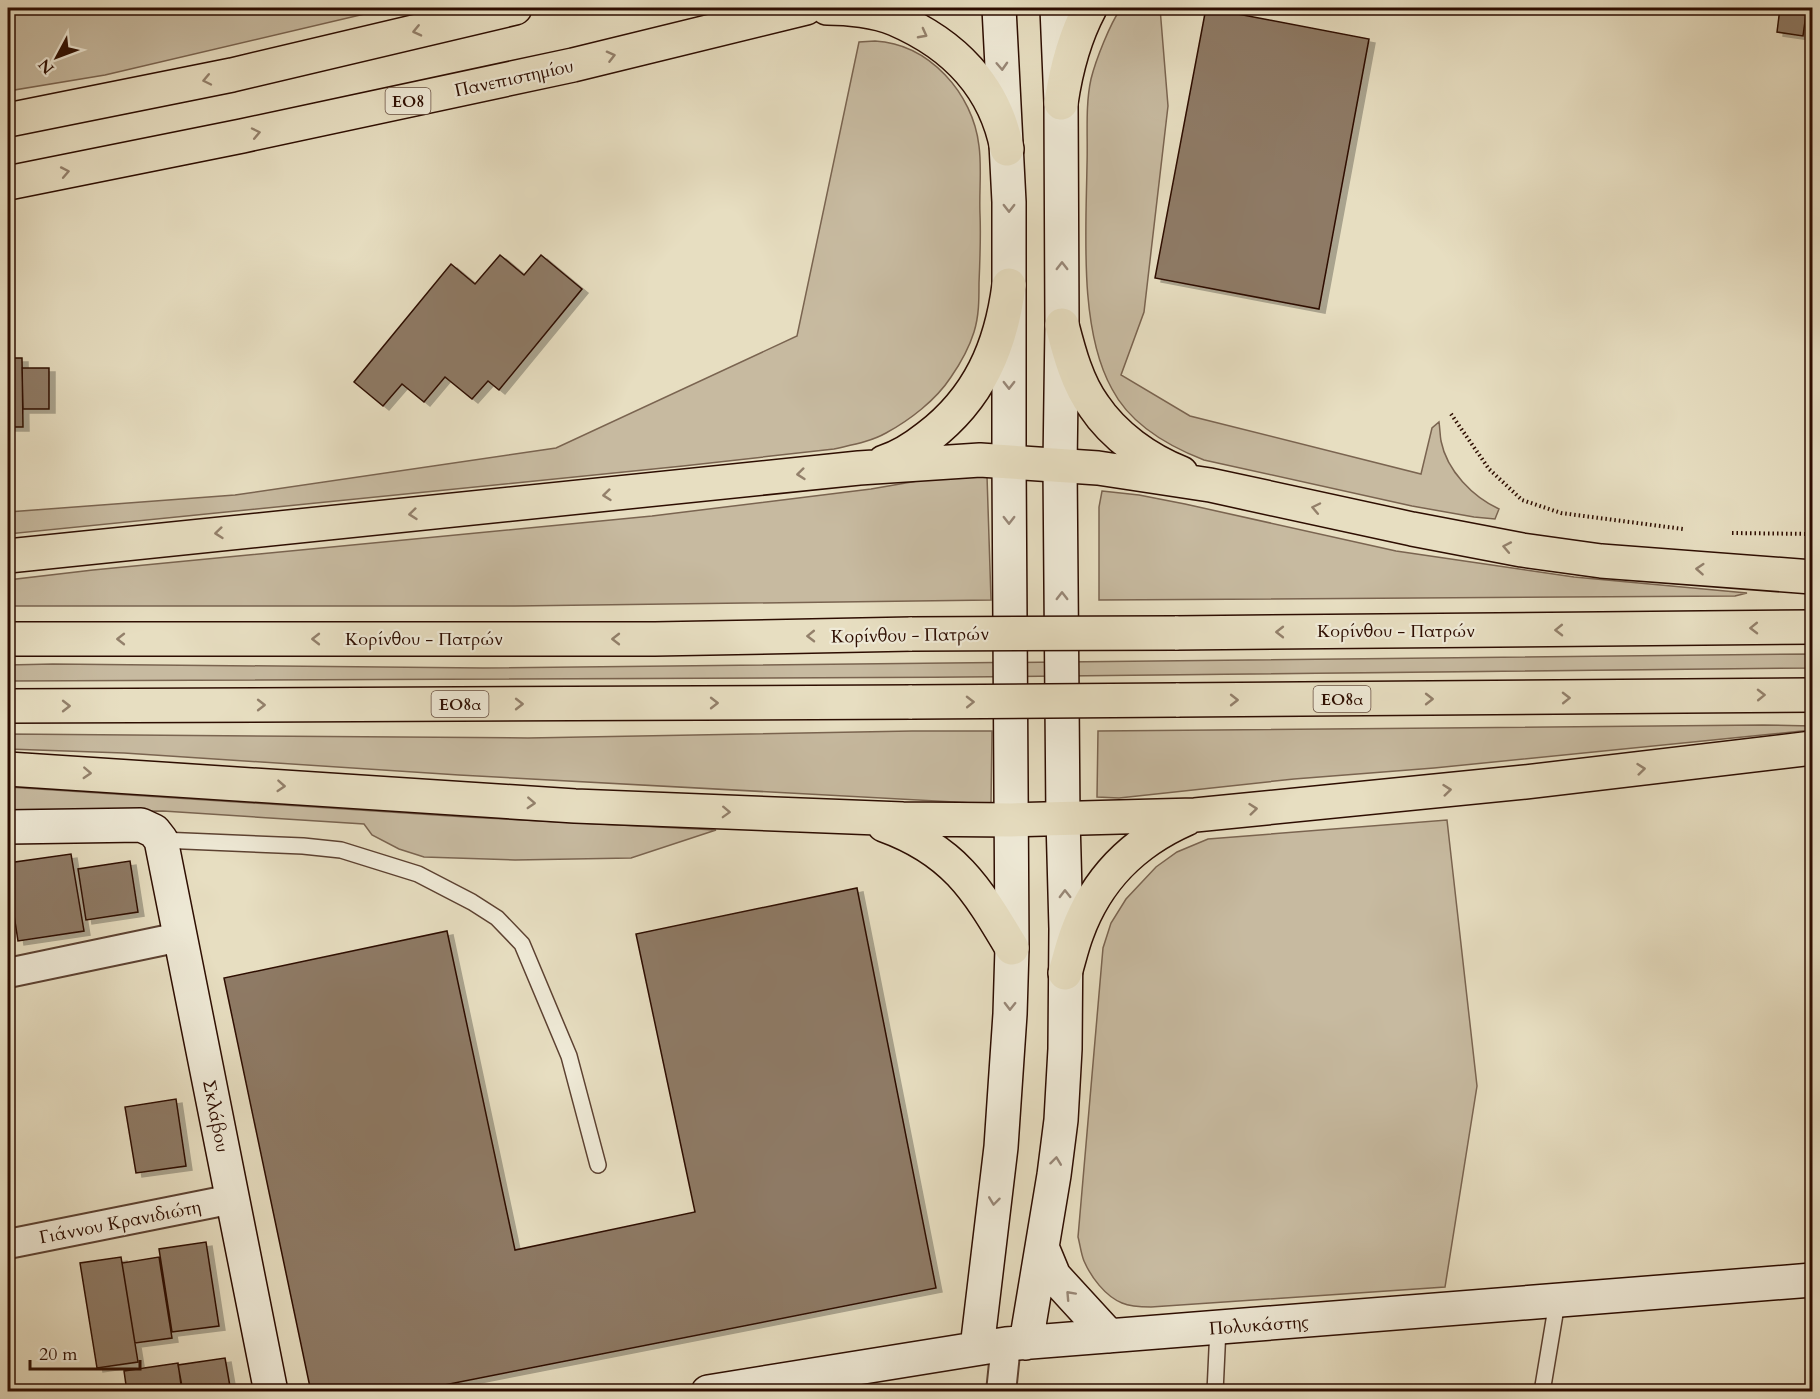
<svg xmlns="http://www.w3.org/2000/svg" width="1820" height="1399" viewBox="0 0 1820 1399" font-family="Cardo,serif">
	<style>
		.green { fill: #c7baa0; stroke: #7a6450; stroke-width: 1.5 }
		.building { fill: #8e7a65; stroke: #2d0d01; stroke-width: 1.5; filter: url(#shadow) }
		.lines { fill: none; stroke-linecap: round; stroke-linejoin: round }
		.lane-casing { stroke: #5c4131; stroke-width: 18 }
		.street-casing { stroke: #5c4131; stroke-width: 32 }
		.secondary-casing { stroke: #2d0d01; stroke-width: 36 }
		.primary-casing { stroke: #2d0d01; stroke-width: 36 }
		.highway-casing { stroke: #2d0d01; stroke-width: 36 }
		.path { stroke: #2d0d01; stroke-width: 4; stroke-dasharray: 1.5 3; stroke-linecap: butt }
		.lane { stroke: #efead7; stroke-width: 15 }
		.street { stroke: #efead7; stroke-width: 28 }
		.secondary { stroke: #efead7; stroke-width: 33 }
		.primary { stroke: #e7dec1; stroke-width: 33 }
		.highway { stroke: #e7dec1; stroke-width: 33 }
		.highway-bridge-casing { stroke: #2d0d01; stroke-width: 36; stroke-linecap: butt }
		.highway-bridge { stroke: #e7dec1; stroke-width: 33 }
		.oneway { stroke: #93806b }
		.oneway2 { stroke: #988777 }
		.labels { text-anchor: middle; stroke-width: 4.5; stroke-linejoin: round; paint-order: stroke }
		.shield { fill: #efead7; stroke: #674f41; stroke-width: 1.5 }
		.shield-label { font-size: 16px; font-weight: bold; fill: #2d0d01 }
		.street-label { font-size: 18px; fill: #2d0d01; stroke: #efead7 }
	</style>
	<defs>
		<filter id="shadow"><feDropShadow dx="6" dy="4" stdDeviation="0" flood-color="#0004"/></filter>
	</defs>
	<rect width="100%" height="100%" fill="#e7dec1"/>
	<filter id="stains"><feTurbulence type="fractalNoise" baseFrequency=".00333" numOctaves="4"/><feColorMatrix values="0 0 0 0 .2 0 0 0 0 .09 0 0 0 0 .02 0 0 0 .5 -.17"/></filter>
	<radialGradient id="worn" r=".72"><stop offset=".6" stop-color="#630" stop-opacity="0"/><stop offset="1" stop-color="#630" stop-opacity=".3"/></radialGradient>
	<path class="green" d="M8,8H390L105,75L8,91Z
		M1121,8H1160L1168,106L1144,312L1121,375L1190,416L1421,474L1432,428L1439,422C1440,429 1440,435 1441,441C1447,471 1473,497 1499,509L1495,519L1474,517L1412,506L1204,460C1168,446 1130,424 1112,389C1079,330 1086,232 1087,165C1088,137 1085,106 1091,79C1096,59 1110,24 1121,8Z
		M875,41C929,44 973,93 979,146C982,168 979,191 980,214C981,237 980,260 979,283C979,300 979,316 974,332C969,348 960,364 951,377C936,400 910,420 886,433C870,442 851,445 834,449L683,466L8,534V512L235,495L556,448L797,336L859,42Z
		M987,476L991,600L515,606H8V580L93,570L652,516L871,489L923,480Z
		M1102,491L1139,495L1185,504L1396,551L1574,577L1747,593L1735,596L1099,600V507Z
		M1812,654V668C1211,677 609,680 8,681V665L53,664L483,668Z
		M1763,725L1812,726V730L1434,768L1294,779L1119,798L1097,797L1098,731Z
		M912,731H992L991,804L459,775L124,753L8,749V734L528,738Z
		M8,787L466,817L716,830L631,858L515,860L424,857L399,849L372,835L364,824L163,811L8,812Z
		M1447,820L1477,1086L1445,1287L1151,1307C1142,1307 1131,1307 1122,1303C1105,1296 1091,1277 1084,1261C1081,1254 1080,1244 1078,1237L1103,948L1111,923L1126,899L1156,867L1177,852L1208,839Z"/>
	<path class="building" d="M1206,8L1369,39L1319,309L1155,278Z
		M1780,8H1812V15L1806,14L1803,36L1777,32Z
		M500,255L524,275L541,255L582,289L499,390L488,381L472,399L445,377L424,402L402,384L383,406L354,382L451,264L475,284Z
		M8,358H22L23,427H8Z
		M22,368H49V409H23Z
		M71,854L84,931L18,941L8,876V863Z
		M130,861L138,912L86,920L78,869Z
		M857,888L936,1288L409,1392H311L224,978L447,931L515,1250L695,1212L636,934Z
		M176,1099L186,1166L136,1173L125,1107Z
		M206,1242L219,1326L172,1332L159,1249Z
		M121,1257L138,1362L97,1368L80,1263Z
		M159,1257L172,1338L135,1343L122,1263Z
		M225,1358L231,1392H183L178,1365Z
		M178,1363L182,1392H127L124,1371Z"/>
	<g class="lines">
		<defs>
			<path id="lane" d="M161,840L303,846L341,850L418,874L472,902L497,918L522,944L569,1056L598,1165
				M1215,1392L1218,1328
				M1542,1392L1557,1302"/>
			<path id="street" d="M8,973L180,937
				M8,1244L233,1199
				M1001,1392L1006,1344"/>
			<path id="secondary" d="M8,827L141,825L154,831L161,840L271,1392
				M1042,1247L1054,1276L1109,1336
				M1026,1343L1054,1175L1061,1120L1065,1049L1066,929L1063,819L1060,465L1062,325L1061,103L1057,8
				M977,1348L1001,1147L1010,1014L1012,948L1009,462V202L999,8
				M708,1392L1006,1344L1812,1280"/>
			<path id="primary" d="M827,8C848,8 876,11 895,19C953,44 995,86 1007,149
				M1061,103C1066,69 1074,38 1090,8
				M8,120L232,75L515,8
				M8,183L242,136L573,65L806,8"/>
			<path id="highway" d="M1062,325C1069,352 1077,383 1094,406C1114,436 1148,460 1181,473
				M884,462C901,457 914,448 928,437C979,398 1001,347 1009,285
				M8,556L859,468L980,460L1098,468L1210,485L1412,529L1522,550L1601,561L1812,577
				M1175,633L1812,627
				M8,639H655L912,634
				M1176,700L1812,695
				M8,706L912,702
				M8,769L575,806L903,819L1011,820L1195,815L1525,782L1812,748
				M884,825C953,850 976,887 1012,948
				M1065,973C1069,960 1072,946 1077,933C1097,878 1134,842 1186,819"/>
		</defs>
		<use href="#lane" class="lane-casing"/>
		<use href="#street" class="street-casing"/>
		<use href="#secondary" class="secondary-casing"/>
		<use href="#primary" class="primary-casing"/>
		<use href="#highway" class="highway-casing"/>
		<path class="path" d="M1451,414L1489,469L1522,500L1561,513L1683,529
			M1732,533L1812,534"/>
		<use href="#lane" class="lane"/>
		<use href="#street" class="street"/>
		<use href="#secondary" class="secondary"/>
		<use href="#primary" class="primary"/>
		<use href="#highway" class="highway"/>
		<defs>
			<path id="highway-bridge" d="M912,634L1175,633
				M912,702L1176,700"/>
		</defs>
		<use href="#highway-bridge" class="highway-bridge-casing"/>
		<use href="#highway-bridge" class="highway-bridge"/>
	</g>
	<defs><path id="oneway-chevron" d="M-2-3.5L2.5 0L-2 3.5" fill="none" stroke-width="1.6" stroke-linecap="round" stroke-linejoin="round" transform="scale(1.5)"/></defs>
	<g class="oneway">
		<use href="#oneway-chevron" transform="translate(417 31) rotate(167)"/>
		<use href="#oneway-chevron" transform="translate(923 34) rotate(28)"/>
		<use href="#oneway-chevron" transform="translate(611 56) rotate(-14)"/>
		<use href="#oneway-chevron" transform="translate(207 80) rotate(168)"/>
		<use href="#oneway-chevron" transform="translate(256 133) rotate(-12)"/>
		<use href="#oneway-chevron" transform="translate(65 172) rotate(-11)"/>
		<use href="#oneway-chevron" transform="translate(801 474) rotate(174)"/>
		<use href="#oneway-chevron" transform="translate(607 495) rotate(174)"/>
		<use href="#oneway-chevron" transform="translate(1316 508) rotate(-168)"/>
		<use href="#oneway-chevron" transform="translate(413 514) rotate(174)"/>
		<use href="#oneway-chevron" transform="translate(219 533) rotate(174)"/>
		<use href="#oneway-chevron" transform="translate(1507 547) rotate(-169)"/>
		<use href="#oneway-chevron" transform="translate(1700 569) rotate(-176)"/>
		<use href="#oneway-chevron" transform="translate(1754 628) rotate(179)"/>
		<use href="#oneway-chevron" transform="translate(1559 630) rotate(179)"/>
		<use href="#oneway-chevron" transform="translate(1280 632) rotate(180)"/>
		<use href="#oneway-chevron" transform="translate(811 636) rotate(179)"/>
		<use href="#oneway-chevron" transform="translate(121 639) rotate(180)"/>
		<use href="#oneway-chevron" transform="translate(316 639) rotate(-180)"/>
		<use href="#oneway-chevron" transform="translate(616 639) rotate(180)"/>
		<use href="#oneway-chevron" transform="translate(1761 695) rotate(-1)"/>
		<use href="#oneway-chevron" transform="translate(1566 698) rotate(-1)"/>
		<use href="#oneway-chevron" transform="translate(1429 699)"/>
		<use href="#oneway-chevron" transform="translate(1234 700)"/>
		<use href="#oneway-chevron" transform="translate(970 702) rotate(-1)"/>
		<use href="#oneway-chevron" transform="translate(714 703)"/>
		<use href="#oneway-chevron" transform="translate(519 704)"/>
		<use href="#oneway-chevron" transform="translate(261 705)"/>
		<use href="#oneway-chevron" transform="translate(66 706)"/>
		<use href="#oneway-chevron" transform="translate(1641 769) rotate(-6)"/>
		<use href="#oneway-chevron" transform="translate(87 773) rotate(3)"/>
		<use href="#oneway-chevron" transform="translate(281 786) rotate(4)"/>
		<use href="#oneway-chevron" transform="translate(1447 790) rotate(-6)"/>
		<use href="#oneway-chevron" transform="translate(531 803) rotate(3)"/>
		<use href="#oneway-chevron" transform="translate(1253 809) rotate(-6)"/>
		<use href="#oneway-chevron" transform="translate(726 812) rotate(2)"/>
	</g>
	<g class="oneway2">
		<use href="#oneway-chevron" transform="translate(1002 66) rotate(87)"/>
		<use href="#oneway-chevron" transform="translate(1009 208) rotate(90)"/>
		<use href="#oneway-chevron" transform="translate(1062 266) rotate(-90)"/>
		<use href="#oneway-chevron" transform="translate(1009 385) rotate(90)"/>
		<use href="#oneway-chevron" transform="translate(1009 520) rotate(90)"/>
		<use href="#oneway-chevron" transform="translate(1062 596) rotate(-90)"/>
		<use href="#oneway-chevron" transform="translate(1065 894) rotate(-91)"/>
		<use href="#oneway-chevron" transform="translate(1010 1006) rotate(91)"/>
		<use href="#oneway-chevron" transform="translate(1056 1161) rotate(-83)"/>
		<use href="#oneway-chevron" transform="translate(994 1201) rotate(97)"/>
		<use href="#oneway-chevron" transform="translate(1070 1295) rotate(-133)"/>
	</g>
	<g class="labels">
		<g class="shield">
			<rect x="385.5" y="88" width="45" height="26" rx="4.5"/>
			<rect x="1313.5" y="686" width="57" height="26" rx="4.5"/>
			<rect x="431.5" y="691" width="57" height="26" rx="4.5"/>
		</g>
		<g class="shield-label">
			<text x="408" y="107">ΕΟ8</text>
			<text x="1342" y="705">ΕΟ8α</text>
			<text x="460" y="710">ΕΟ8α</text>
		</g>
		<g class="street-label">
			<text transform="translate(514 78) rotate(-12)" y="6">Πανεπιστημίου</text>
			<text x="1396" y="637">Κορίνθου - Πατρών</text>
			<text transform="translate(910 635) rotate(-1)" y="6">Κορίνθου - Πατρών</text>
			<text x="424" y="645">Κορίνθου - Πατρών</text>
			<text transform="translate(216 1116) rotate(79)" y="6">Σκλάβου</text>
			<text transform="translate(120 1222) rotate(-11)" y="6">Γιάννου Κρανιδιώτη</text>
			<text transform="translate(1259 1325) rotate(-4)" y="6">Πολυκάστης</text>
		</g>
	</g>
	<rect width="1820" height="1399" fill="none" stroke="#e7dec1" stroke-width="30"/>
	<rect x="9" y="9" width="1802" height="1381" fill="none" stroke="#2d0d01" stroke-width="3"/>
	<rect x="15" y="15" width="1790" height="1369" fill="none" stroke="#2d0d01" stroke-width="1.5"/>
	<g transform="translate(57 57) rotate(229)" stroke="#efead7" stroke-width="4.5" paint-order="stroke">
	<path d="M0-4.5L10 22L0 15L-10 22Z" fill="#2d0d01"/>
	<text y="-9" font-size="16" font-weight="bold" text-anchor="middle" fill="#2d0d01">N</text>
	</g>
	<path d="M30 1360v9h110v-9" fill="none" stroke="#2d0d01" stroke-width="3"/>
	<text x="39" y="1360" font-size="18" fill="#2d0d01" stroke="#efead7" stroke-width="4.5" paint-order="stroke">20 m</text>
	<rect width="100%" height="100%" filter="url(#stains)"/>
	<rect width="100%" height="100%" fill="url(#worn)"/>
</svg>
